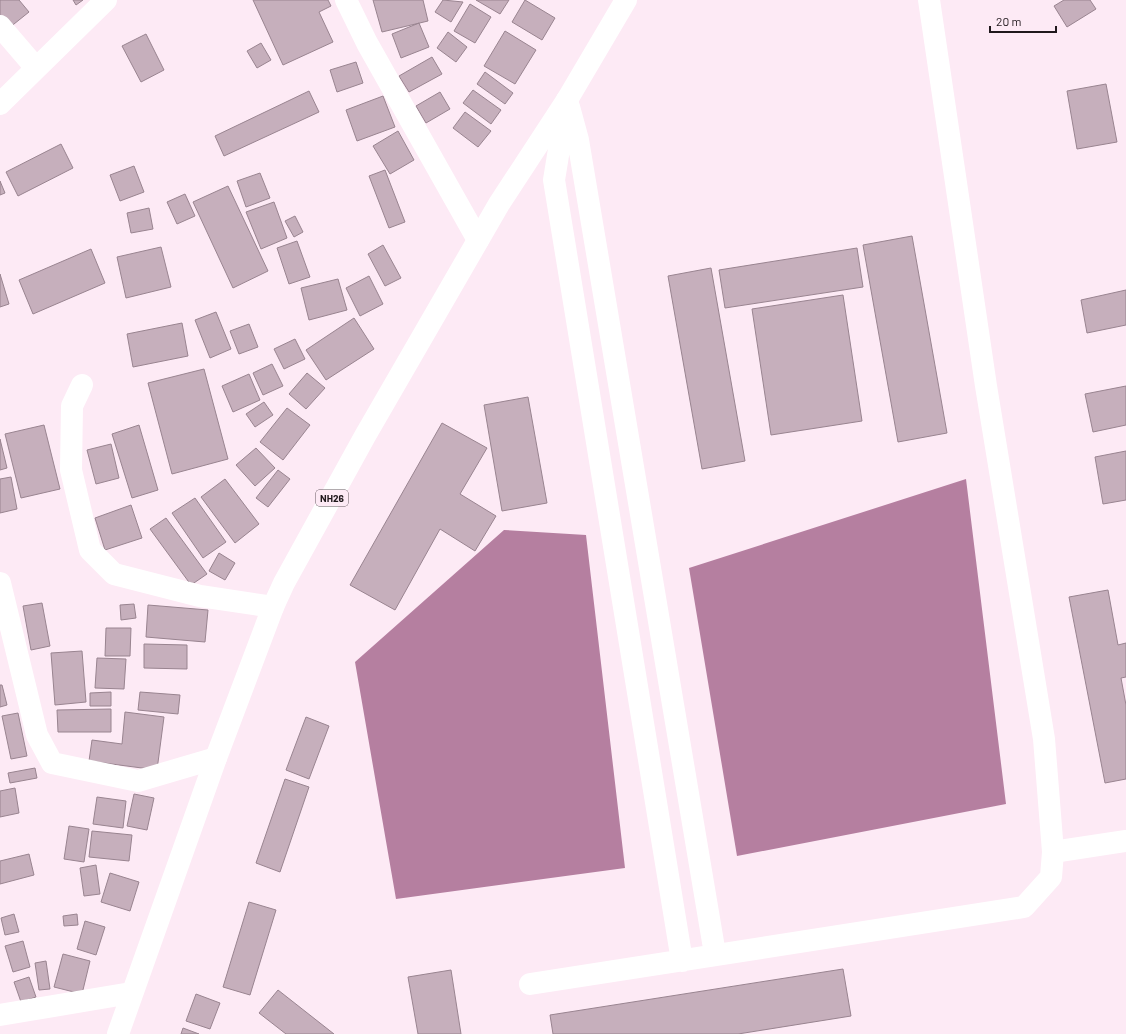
<svg xmlns="http://www.w3.org/2000/svg" width="1126" height="1034" viewBox="0 0 1126 1034" font-family="Barlow,sans-serif">
	<style>
		.water { fill: #b57fa0 }
		.building { fill: #c6afbc; stroke: #998490 }
		.lines { fill: none; stroke-linecap: round; stroke-linejoin: round }
		.minor { stroke: #fff; stroke-width: 22 }
		.highway { stroke: #fff; stroke-width: 22 }
		.labels { text-anchor: middle; stroke-width: 3; stroke-linejoin: round; paint-order: stroke }
		.shield { fill: #fdeaf5; stroke: #62575d; stroke-width: 1 }
		.shield-label { font-size: 10px; font-weight: bold; fill: #20181c }
	</style>
	<rect width="100%" height="100%" fill="#fdeaf5"/>
	<path class="water" d="M966,479L1006,804L737,856L689,568Z
		M504,530L586,535L625,868L396,899L355,662Z"/>
	<path class="building" d="M0,0H19L29,12L9,28L0,18Z
		M73,0H83L76,5Z
		M253,0H328L331,6L319,12L333,42L283,65Z
		M373,0H423L428,21L382,32Z
		M443,0L463,2L451,22L435,12Z
		M476,0H509L500,14Z
		M525,0L555,18L542,40L512,22Z
		M1064,0H1090L1096,9L1067,27L1054,6Z
		M470,4L491,17L475,43L454,31Z
		M419,23L429,47L401,58L392,34Z
		M505,31L536,50L515,84L484,66Z
		M448,32L467,47L456,62L437,48Z
		M146,34L164,70L141,82L122,46Z
		M261,43L271,60L257,68L247,51Z
		M432,57L442,74L409,92L399,76Z
		M356,62L363,83L337,92L330,70Z
		M485,72L513,93L505,104L477,84Z
		M1106,84L1117,142L1077,149L1067,91Z
		M473,90L501,110L491,124L463,103Z
		M309,91L319,112L224,156L215,136Z
		M440,92L450,109L426,123L416,106Z
		M383,96L395,127L357,141L346,110Z
		M465,112L491,131L478,147L453,128Z
		M398,131L414,160L390,174L373,146Z
		M61,144L73,168L18,196L6,172Z
		M134,166L144,192L120,201L110,175Z
		M385,170L405,222L389,228L369,176Z
		M260,173L270,198L246,207L237,181Z
		M0,181L5,193L0,195Z
		M228,186L268,271L233,288L193,202Z
		M185,194L195,216L177,224L167,202Z
		M274,202L287,238L261,249L246,212Z
		M149,208L153,229L131,233L127,213Z
		M295,216L303,232L294,237L285,221Z
		M912,236L947,433L898,442L863,245Z
		M297,241L310,277L289,284L277,248Z
		M383,245L401,278L385,286L368,254Z
		M161,247L171,287L126,298L117,257Z
		M857,248L863,287L725,308L719,270Z
		M91,249L105,283L33,314L19,280Z
		M711,268L745,461L702,469L668,276Z
		M0,274L9,304L0,307Z
		M369,276L383,304L360,316L346,288Z
		M338,279L347,310L309,320L301,288Z
		M1126,290V325L1087,333L1081,300Z
		M843,295L862,421L771,435L752,309Z
		M216,312L231,349L210,358L195,320Z
		M354,318L374,349L326,380L306,350Z
		M182,323L188,356L133,367L127,334Z
		M249,324L258,347L239,354L230,331Z
		M295,339L305,359L284,369L274,349Z
		M272,364L283,386L263,395L253,373Z
		M204,369L228,459L172,474L148,383Z
		M307,373L325,388L306,409L289,394Z
		M249,374L260,400L233,412L222,386Z
		M1126,386V425L1093,432L1085,394Z
		M528,397L547,503L502,511L484,405Z
		M264,402L273,415L255,427L246,414Z
		M287,408L310,425L283,460L260,442Z
		M442,423L487,448L460,494L496,516L475,551L440,529L395,610L350,585Z
		M44,425L60,489L21,498L5,434Z
		M139,425L158,490L132,498L112,434Z
		M0,439L7,468L0,470Z
		M111,444L119,478L96,484L87,450Z
		M256,448L275,468L255,486L236,465Z
		M1126,451V500L1103,504L1095,457Z
		M278,470L290,479L268,507L256,498Z
		M11,477L17,509L0,513V479Z
		M225,479L259,524L235,543L201,497Z
		M195,498L226,542L203,558L172,513Z
		M131,505L142,538L105,550L95,518Z
		M166,518L207,574L191,585L150,529Z
		M219,553L235,563L225,580L209,571Z
		M1108,590L1118,645L1126,643V677L1121,678L1126,705V779L1105,783L1069,597Z
		M42,603L50,646L31,650L23,606Z
		M134,604L136,618L121,620L120,605Z
		M148,605L208,610L205,642L146,637Z
		M106,628H131L130,656H105Z
		M144,644L187,645V669L144,668Z
		M82,651L86,702L55,705L51,653Z
		M97,658L126,659L124,689L95,688Z
		M0,685H2L7,705L0,707Z
		M111,692V706H90V693Z
		M140,692L180,695L178,714L138,710Z
		M111,709V732H58L57,710Z
		M125,712L164,717L157,770L89,761L92,740L122,744Z
		M18,713L27,756L11,759L2,716Z
		M306,717L329,726L309,779L286,770Z
		M35,768L37,778L10,783L8,773Z
		M285,779L309,787L280,872L256,863Z
		M15,788L19,813L0,817V791Z
		M134,794L154,798L147,830L127,826Z
		M97,797L126,801L123,828L93,824Z
		M69,826L89,829L84,862L64,859Z
		M92,831L132,835L129,861L89,857Z
		M29,854L34,875L0,884V861Z
		M96,865L100,894L84,896L80,868Z
		M110,873L139,882L130,911L101,902Z
		M249,902L276,910L250,995L223,987Z
		M14,914L19,932L5,935L1,918Z
		M77,914L78,925L64,926L63,916Z
		M85,921L105,927L96,955L77,949Z
		M23,941L30,967L13,972L5,946Z
		M63,954L90,961L82,994L54,987Z
		M46,961L50,989L39,990L35,963Z
		M843,969L851,1016L738,1034H553L550,1015Z
		M451,970L461,1034H418L408,977Z
		M29,977L36,997L21,1002L14,982Z
		M278,990L334,1034H286L259,1013Z
		M196,994L220,1003L210,1029L186,1021Z
		M183,1028L199,1034H181Z"/>
	<g class="lines">
		<path class="minor" d="M346,0L367,43L478,240
			M929,0L986,386L1044,739L1053,852
			M0,26L36,68
			M567,100L554,180L682,961
			M0,104L106,0
			M569,107L578,140L715,954
			M82,385L72,406L71,470L90,550L114,574L200,596L273,607
			M0,583L37,735L52,763L138,781L216,758
			M530,984L1024,907L1051,877L1053,852L1126,841
			M0,1015L131,993"/>
		<path class="highway" d="M118,1034L216,758L273,607L284,583L365,436L499,204L567,100L626,0"/>
	</g>
	<g class="labels">
		<rect class="shield" x="316" y="490" width="32" height="16" rx="3"/>
		<g class="shield-label">
			<text x="332" y="502">NH26</text>
		</g>
	</g>
	<path d="M990 26v6h66v-6" fill="none" stroke="#20181c" stroke-width="2"/>
	<text x="996" y="26" font-size="12" fill="#20181c" stroke="#fdeaf5" stroke-width="3" paint-order="stroke">20 m</text>
</svg>
